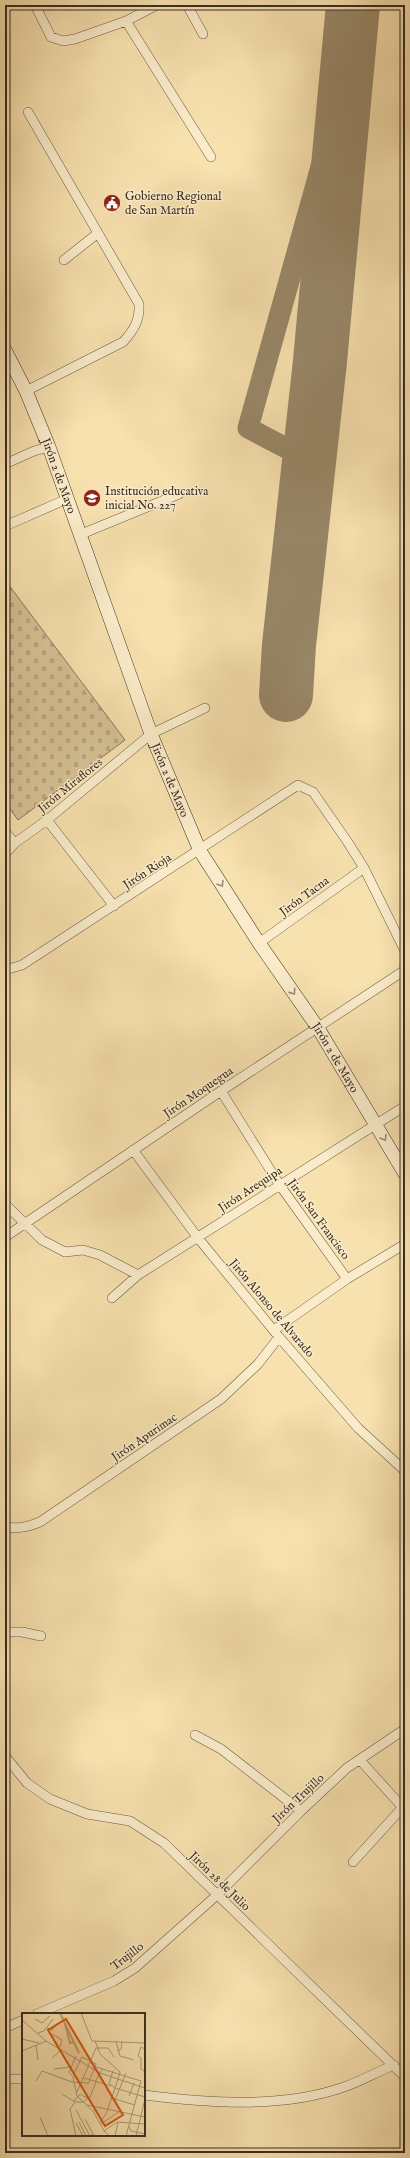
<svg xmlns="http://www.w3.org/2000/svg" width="410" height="2158" viewBox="0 0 410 2158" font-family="'IM FELL English',serif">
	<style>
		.cemetery { fill: url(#cemetery-stones); stroke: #88785c }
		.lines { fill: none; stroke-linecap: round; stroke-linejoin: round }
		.taxiway { stroke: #988768; stroke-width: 21 }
		.runway { stroke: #988768; stroke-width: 54 }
		.street-casing { stroke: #695a45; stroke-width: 10 }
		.secondary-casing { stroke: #3a2d22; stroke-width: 14 }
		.street { stroke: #faecca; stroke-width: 9 }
		.secondary { stroke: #faecca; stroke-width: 13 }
		.oneway { stroke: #9a8c76 }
		.labels { text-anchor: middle; stroke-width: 3; stroke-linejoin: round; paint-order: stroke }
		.poi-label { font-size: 12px; fill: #3a2d22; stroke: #faecca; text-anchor: start }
		.street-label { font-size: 12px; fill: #3a2d22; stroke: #faecca }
		.inset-river { fill: none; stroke: #b7a47e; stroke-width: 2 }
		.inset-road { fill: none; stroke: #ab9976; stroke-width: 1 }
		.view { fill: #d7550e; fill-opacity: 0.15; stroke: #d7550e; stroke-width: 2 }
		.inset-edge { fill: none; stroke: #3a2d22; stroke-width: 2 }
	</style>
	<defs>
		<pattern id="cemetery-stones" width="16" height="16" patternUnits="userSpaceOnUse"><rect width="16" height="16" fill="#d7c296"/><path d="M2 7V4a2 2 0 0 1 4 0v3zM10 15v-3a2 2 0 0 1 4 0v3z" fill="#b9a781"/></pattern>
	</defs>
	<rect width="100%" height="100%" fill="#f7e1ae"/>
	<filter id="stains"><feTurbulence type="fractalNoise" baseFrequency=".005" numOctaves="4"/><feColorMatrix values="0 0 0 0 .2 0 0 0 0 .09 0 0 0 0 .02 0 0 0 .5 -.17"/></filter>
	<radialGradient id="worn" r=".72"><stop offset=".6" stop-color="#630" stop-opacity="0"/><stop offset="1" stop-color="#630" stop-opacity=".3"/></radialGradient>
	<path class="cemetery" d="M5,580L125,740L18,820L5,802Z"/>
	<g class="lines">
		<path class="taxiway" d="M309,460L248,428L348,70"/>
		<path class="runway" d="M286,695L289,645L320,361L353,5"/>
		<defs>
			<path id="street" d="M35,5L51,37L63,41L75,39L126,21L157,5
				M187,5L203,34
				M126,21L211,157
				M64,260L98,233
				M26,391L123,342C134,330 140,320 139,304L28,112
				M5,464L34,451L49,447
				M5,526L67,499
				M79,535L179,494
				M47,820L114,906
				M5,832L15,843
				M5,854L15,843L47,820L151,734L205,708
				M259,943L364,868
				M5,970L22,965L298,785L313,792L347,841L364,868L405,951
				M221,1091L279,1184L347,1279
				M133,1150L198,1238L279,1337L358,1428L405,1471
				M5,1204L42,1240L65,1252L83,1250L100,1255L138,1275
				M5,1237L221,1091L405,970
				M112,1298L138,1275L405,1106
				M274,1330L347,1279L405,1244
				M5,1527C19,1529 27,1527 40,1522L221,1399L258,1364L279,1337
				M5,1632H22L41,1636
				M195,1735L221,1749L301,1811
				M5,1756L27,1783L50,1799L87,1814L130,1821L164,1843L405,2077
				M360,1760L405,1810
				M353,1862L402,1808
				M37,2014L114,1981L135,1968L217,1895L301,1811L347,1768L405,1729
				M5,2028L23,2020
				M5,2079H23
				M144,2095C209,2103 281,2109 344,2087C361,2081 377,2072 394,2065"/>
			<g id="secondary">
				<path id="s1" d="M5,350L26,391L49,447L151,734L200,851L259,943L318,1028L405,1174"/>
			</g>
		</defs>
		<use href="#street" class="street-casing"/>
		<use href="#secondary" class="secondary-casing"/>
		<use href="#street" class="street"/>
		<use href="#secondary" class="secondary"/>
	</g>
	<defs><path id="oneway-chevron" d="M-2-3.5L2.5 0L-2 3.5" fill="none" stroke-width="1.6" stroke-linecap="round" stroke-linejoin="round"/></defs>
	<g class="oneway">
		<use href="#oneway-chevron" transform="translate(221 884) rotate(58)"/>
		<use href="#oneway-chevron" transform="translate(293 992) rotate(55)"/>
		<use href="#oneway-chevron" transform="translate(384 1138) rotate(60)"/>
	</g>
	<defs>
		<symbol id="civic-disc" viewBox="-11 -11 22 22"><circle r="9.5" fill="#8f2418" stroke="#faecca"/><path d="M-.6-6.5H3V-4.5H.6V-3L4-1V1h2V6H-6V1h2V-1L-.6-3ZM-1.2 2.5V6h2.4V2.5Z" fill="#fff"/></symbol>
		<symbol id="school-disc" viewBox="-11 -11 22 22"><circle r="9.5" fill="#8f2418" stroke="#faecca"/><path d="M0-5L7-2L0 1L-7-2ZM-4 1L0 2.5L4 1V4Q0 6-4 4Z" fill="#fff"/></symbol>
	</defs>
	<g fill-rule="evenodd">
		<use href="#civic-disc" x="102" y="193" width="20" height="20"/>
		<use href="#school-disc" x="82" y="488" width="20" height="20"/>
	</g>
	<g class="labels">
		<g class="poi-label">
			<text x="125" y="200">Gobierno Regional<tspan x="125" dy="14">de San Martín</tspan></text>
			<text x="105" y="495">Institución educativa<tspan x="105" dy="14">inicial No. 227</tspan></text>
		</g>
		<g class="street-label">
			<text dy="4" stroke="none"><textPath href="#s1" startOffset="137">Jirón 2 de Mayo</textPath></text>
			<text dy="4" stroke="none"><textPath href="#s1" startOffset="461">Jirón 2 de Mayo</textPath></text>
			<text transform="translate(70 785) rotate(-39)" y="4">Jirón Miraflores</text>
			<text transform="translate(147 871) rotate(-33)" y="4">Jirón Rioja</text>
			<text transform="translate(304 896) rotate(-36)" y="4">Jirón Tacna</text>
			<text dy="4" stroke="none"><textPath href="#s1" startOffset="785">Jirón 2 de Mayo</textPath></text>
			<text transform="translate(198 1092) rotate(-34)" y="4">Jirón Moquegua</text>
			<text transform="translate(250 1189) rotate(-33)" y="4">Jirón Arequipa</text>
			<text transform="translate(319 1219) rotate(54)" y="4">Jirón San Francisco</text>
			<text transform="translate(272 1308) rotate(50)" y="4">Jirón Alonso de Alvarado</text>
			<text transform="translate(144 1437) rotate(-34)" y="4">Jirón Apurimac</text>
			<text transform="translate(298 1798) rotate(-43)" y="4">Jirón Trujillo</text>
			<text transform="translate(220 1881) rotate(44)" y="4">Jirón 28 de Julio</text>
			<text transform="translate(127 1956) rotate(-37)" y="4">Trujillo</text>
		</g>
	</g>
	<g transform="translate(22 2013)">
		<rect width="123" height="123" fill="#f7e1ae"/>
		<path class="inset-river" d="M38,0L57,40M43,11L48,30L52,29"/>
		<path class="inset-road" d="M59,0L70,28L123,30M13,6L20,10L28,3M0,7L24,28M25,15L30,17L36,10M16,20L22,18L31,6M30,21L40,27L38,34M0,26L17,30M24,28L78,60L123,75M73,28L78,41L98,59L96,66M94,28L98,43L112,47M14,32L16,47M123,36L119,34L116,43L119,45V56L123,59M0,38L24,28M95,38L99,36L100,28M54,43L47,59L51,64L55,83L71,98L82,118L88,123M30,45L40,36M74,54L119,68L104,123M32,56L49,54M52,60L60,44L74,51L66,71M62,65L89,73M96,66L93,75L123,84M14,68L20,58L50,69L66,70M73,69L80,56M87,71L91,58M55,79L74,35H86L92,44M40,81L53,89M107,83L112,70M89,85L113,92M93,87L104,60M52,88L58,81L65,85M65,92L123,104M54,97L68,123L71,121M18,104L26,123M63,106L72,123M57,109L64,123M78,109L84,101L93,75L88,71M54,110L61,123M79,111L98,98M107,114L109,118L123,121M82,118L95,109L123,111M54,123L48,96L53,89H61L68,84L74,69M93,123L96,109M114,123L123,86"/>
		<path class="view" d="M44,6L101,102L83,113L26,17Z"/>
		<rect width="123" height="123" class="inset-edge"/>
	</g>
	<rect width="410" height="2158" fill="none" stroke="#f7e1ae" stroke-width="20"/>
	<rect x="6" y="6" width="398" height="2146" fill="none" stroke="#3a2d22" stroke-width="2"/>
	<rect x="10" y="10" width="390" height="2138" fill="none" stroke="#3a2d22"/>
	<rect width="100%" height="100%" filter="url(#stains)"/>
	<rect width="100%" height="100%" fill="url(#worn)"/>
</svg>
